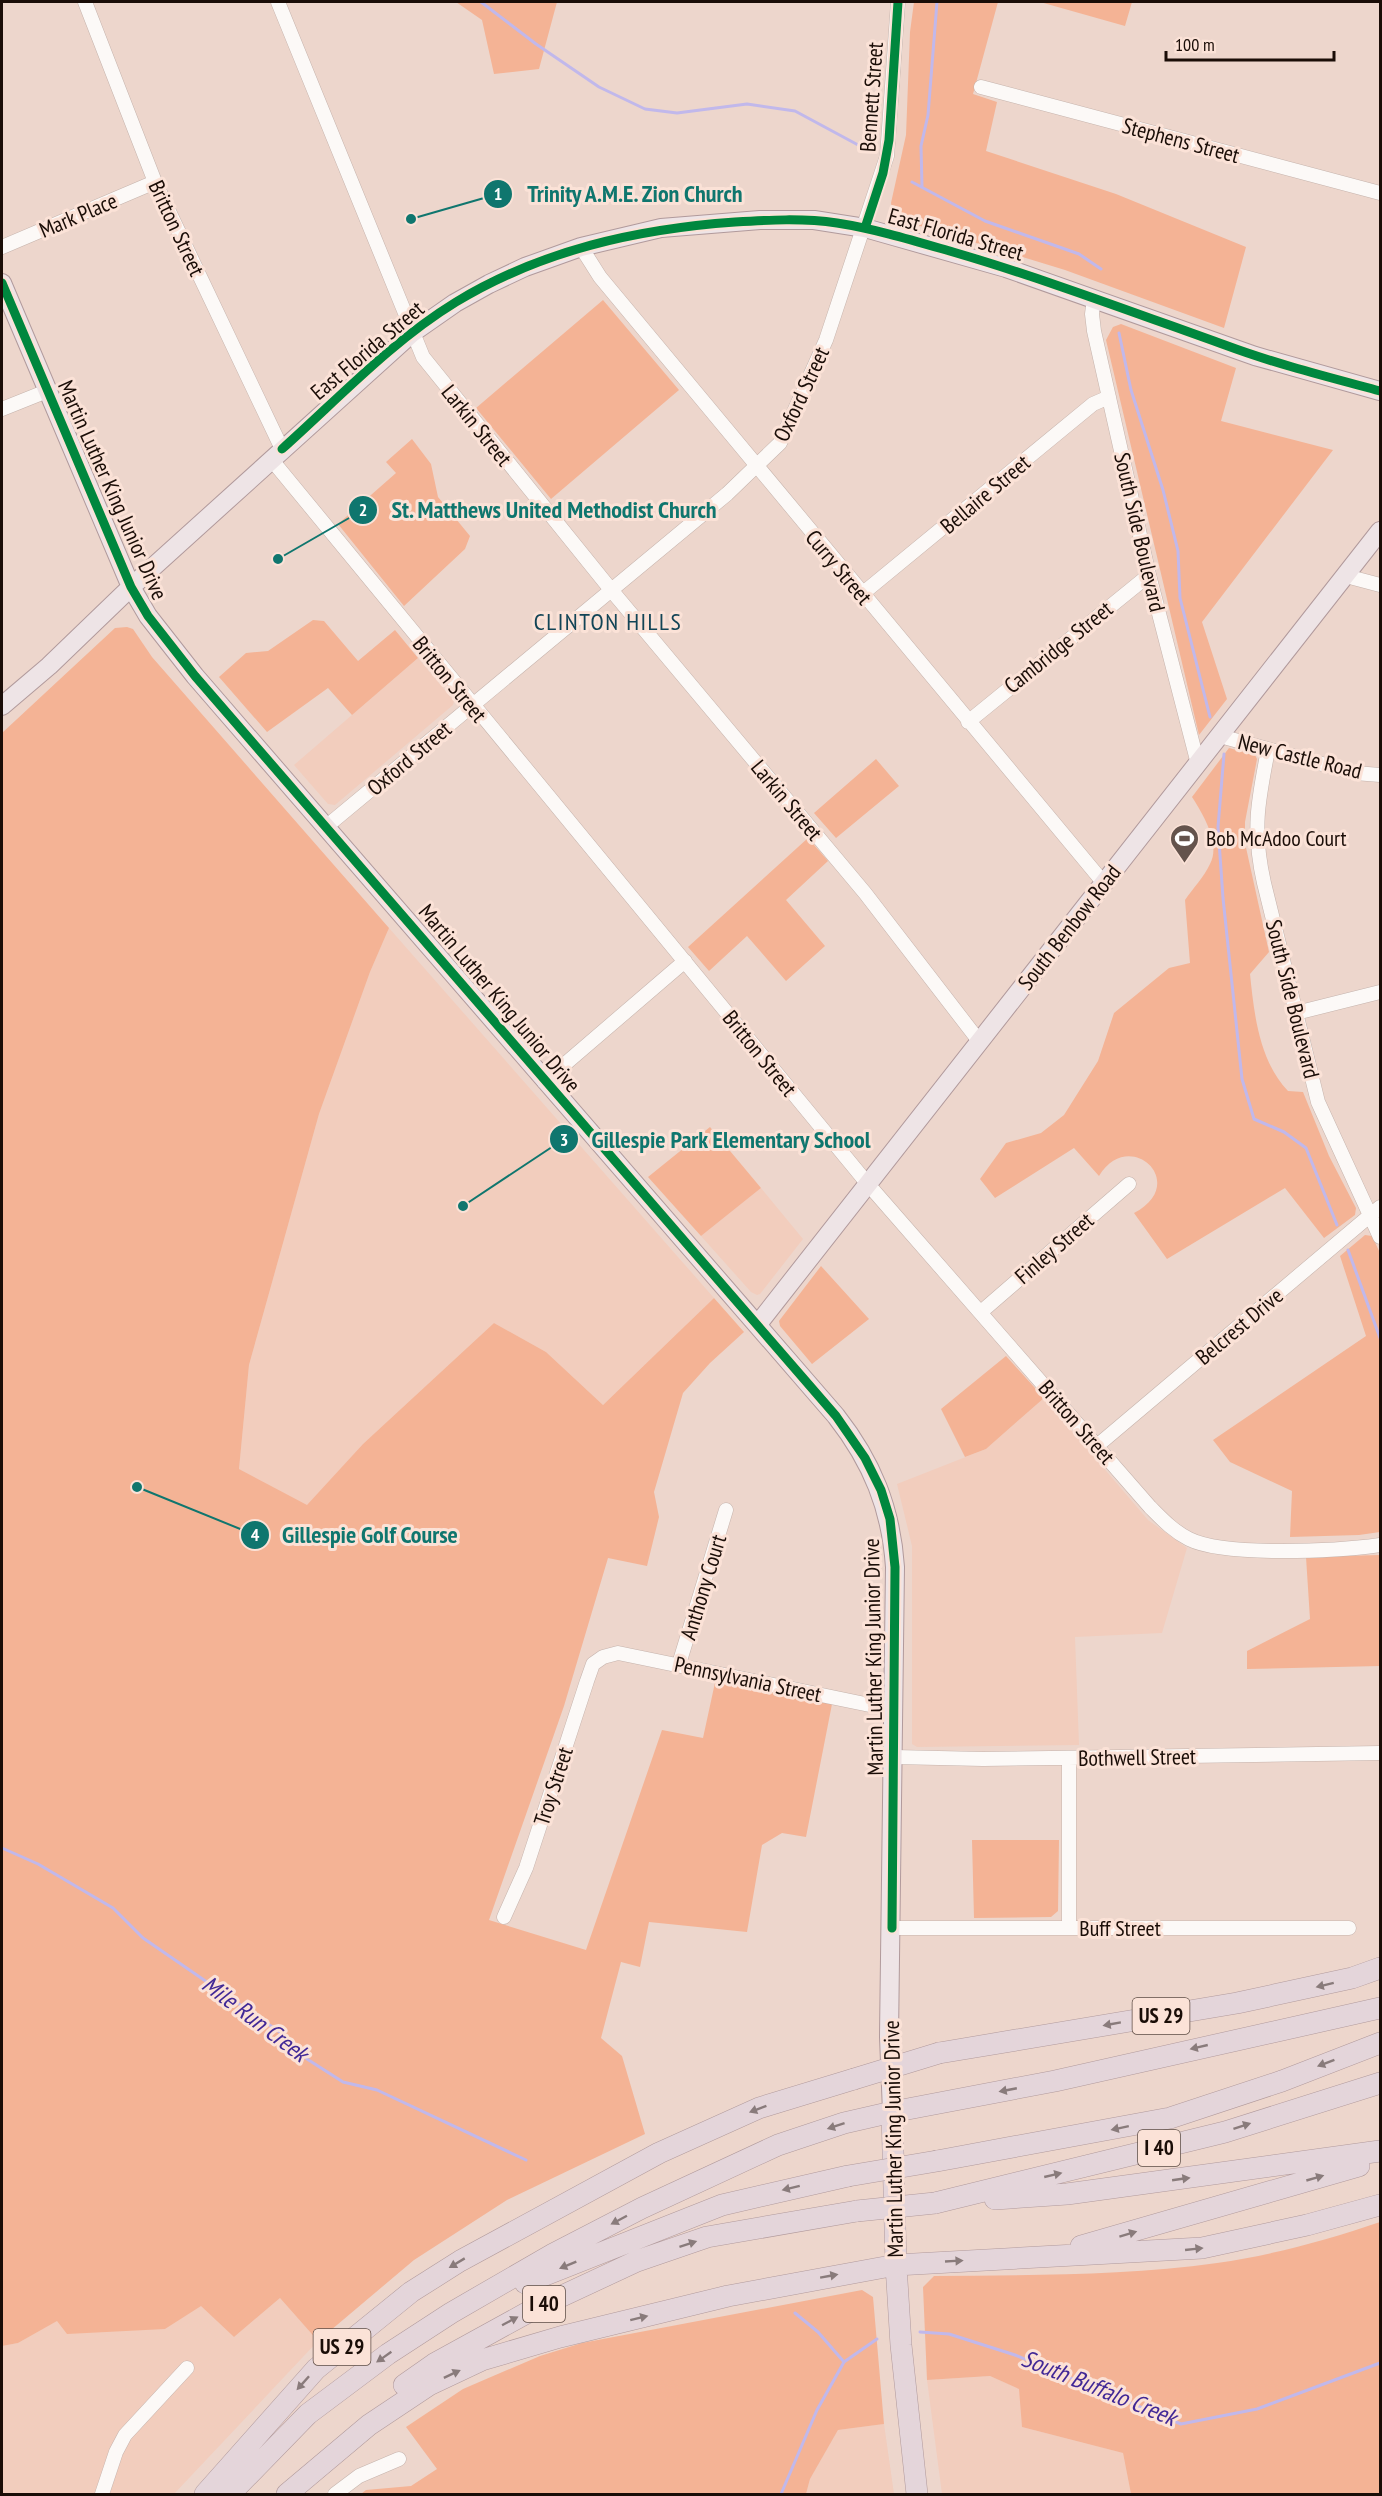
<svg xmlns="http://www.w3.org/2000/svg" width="1382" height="2496" viewBox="0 0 1382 2496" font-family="'PT Sans Narrow',sans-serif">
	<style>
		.built { fill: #f2cdbd }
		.green { fill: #f4b395 }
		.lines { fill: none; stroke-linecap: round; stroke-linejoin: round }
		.stream { stroke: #c1b8eb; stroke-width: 3 }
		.minor-casing { stroke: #c5b3ac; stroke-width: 15 }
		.major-casing { stroke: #b19a9c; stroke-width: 20 }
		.highway-casing { stroke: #b19a9c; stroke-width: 22 }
		.minor { stroke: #fcf9f7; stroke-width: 14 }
		.major { stroke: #eee4e6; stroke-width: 18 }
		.highway { stroke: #e4d5da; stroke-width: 21 }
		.highway-bridge-casing { stroke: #b19a9c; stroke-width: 22; stroke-linecap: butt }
		.highway-bridge { stroke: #e4d5da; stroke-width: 21 }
		.cycleway-casing { stroke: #fbe2d7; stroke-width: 13 }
		.cycleway { stroke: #00873e; stroke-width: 9 }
		.oneway { fill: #897b7b }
		.labels { text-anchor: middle; stroke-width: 6; stroke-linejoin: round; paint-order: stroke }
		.shield { fill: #fbe2d7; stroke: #5e4d45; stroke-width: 1.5 }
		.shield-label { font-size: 21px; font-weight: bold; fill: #1a0d07 }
		.street-label { font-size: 22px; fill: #1a0d07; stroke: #fbe2d7 }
		.poi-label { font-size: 22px; fill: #1a0d07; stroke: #fbe2d7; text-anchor: start }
		.neighbourhood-label { font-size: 24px; letter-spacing: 1.5px; fill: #124456; stroke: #fbe2d7 }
		.water-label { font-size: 24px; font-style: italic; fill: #412896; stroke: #fbe2d7 }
		.leader { fill: none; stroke: #0f766e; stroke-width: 2 }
		.callout-dot { fill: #0f766e; stroke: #fbe2d7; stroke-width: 2 }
		.mark-label { font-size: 18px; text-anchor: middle; font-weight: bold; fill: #fff }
		.callout-label { font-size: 24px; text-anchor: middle; font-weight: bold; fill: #0f766e; stroke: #fbe2d7; stroke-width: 6; stroke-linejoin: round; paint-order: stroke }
	</style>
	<rect width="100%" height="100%" fill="#edd6cc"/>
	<path class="built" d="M418,658L454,701L453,705L335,805L328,804L294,765Z
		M389,928L714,1298L603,1405L546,1352L494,1323L363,1444L307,1506L239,1469L249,1365L319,1114L370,972Z
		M761,1188L803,1239L760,1294L757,1295L751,1292L701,1236Z
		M1044,1398L1148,1520L1187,1548L1162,1633L1075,1637L1079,1745L917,1747L912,1744V1546L897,1484L986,1449Z
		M280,2298L318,2341L174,2494H2V2346L18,2343L58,2320L165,2329L201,2305L234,2337Z
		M990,2376L1020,2389L1022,2427L1123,2453L1131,2494H942L927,2380Z
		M884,2424L894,2494H806L810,2479L838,2430Z"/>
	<path class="green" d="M456,2H557L539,69L494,74L482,20Z
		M914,2H998L973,94L997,102L986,151L1116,194L1246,247L1224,328L1065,270L894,218L891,203L906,135L910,32Z
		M1040,2H1132L1125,26Z
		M603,300L679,390L551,499L476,408Z
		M1121,324L1236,368L1221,421L1333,450L1202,622L1227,699L1199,735L1106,340L1113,327Z
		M412,439L431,464L438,497L470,536L465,549L404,606L338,524L396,473L386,462Z
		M313,620L324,621L358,661L395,630L418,658L352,715L328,688L267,732L219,677L246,653L268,651Z
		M127,627L133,629L152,657L389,928L370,972L319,1114L249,1365L239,1469L307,1505L363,1444L494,1323L546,1352L603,1405L714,1298L744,1332L710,1363L683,1393L654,1492L659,1517L647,1566L608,1558L564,1706L489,1920L586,1950L662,1730L703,1738L716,1678L832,1704L806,1837L782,1833L762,1845L747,1932L649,1922L640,1967L621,1962L601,2038L622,2056L645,2134L507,2200L414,2260L318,2341L280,2298L234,2337L201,2306L165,2329L67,2334L57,2321L18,2343L2,2346V733L115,628Z
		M1229,748L1255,755L1257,759L1245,822V843L1269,952L1250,974C1254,1013 1259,1061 1288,1091L1303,1092L1329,1156L1356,1208L1355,1215L1324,1238L1285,1188L1167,1259L1134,1213C1191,1183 1129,1126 1099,1176L1074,1148L995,1198L980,1179L1006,1143L1041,1133L1064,1115L1098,1061L1114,1013L1169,968L1190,963L1185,900C1193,888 1204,877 1210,864C1221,844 1203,814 1192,797Z
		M876,759L899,786L836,838L814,813Z
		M808,838L828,861L786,900L825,946L786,981L747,936L709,971L688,947Z
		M710,1127L761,1188L701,1236L648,1177Z
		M1365,1235L1372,1236L1380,1253V1532L1359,1535L1290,1537L1292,1491L1230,1462L1213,1440L1366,1336L1340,1256Z
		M821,1266L869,1319L812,1364L780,1326L779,1321Z
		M1006,1356L1044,1398L986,1449L965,1457L941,1409Z
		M1380,1555V1666L1247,1669V1651L1310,1619L1306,1557Z
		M972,1840H1059L1058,1911L1051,1917L974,1918Z
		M1380,2222V2494H1131L1123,2453L1022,2427L1019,2389L990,2376L927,2380L923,2287L934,2276C1028,2275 1123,2276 1217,2263C1273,2255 1327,2240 1380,2222Z
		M862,2290L873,2297L884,2424L838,2430L810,2479L806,2494H361L366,2490L411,2486L437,2469L406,2427L463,2389L540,2356L582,2343Z"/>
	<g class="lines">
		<path class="stream" d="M481,2L536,44L599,87L645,109L677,113L747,104L795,111L860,146
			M912,182L985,221L1079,254L1101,269
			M922,187L921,146L928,115L937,2
			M1119,333L1131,390L1163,490L1178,551L1180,598L1210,717
			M1224,754L1218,827L1223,898L1242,1079L1254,1119L1284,1132L1306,1148L1337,1225
			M1348,1250L1380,1338
			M2,1848L38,1864L113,1908L143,1938L284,2035L307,2059L343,2082L377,2090L526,2160
			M795,2313L818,2332L844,2362
			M920,2332L949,2334L1015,2355L1181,2424L1257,2409L1380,2363
			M781,2494L817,2410L844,2362L877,2339"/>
		<defs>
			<path id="minor" d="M85,2L155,182L282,449
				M278,2L423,357L612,591L865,893L979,1041
				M981,87L1380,193
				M2,247L155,182
				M581,247L600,277L1103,882
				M1094,298L1092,314L1094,331L1149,575L1198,764
				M2,409L47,391
				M271,459L867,1183L1150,1507C1162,1519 1173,1531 1189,1539C1225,1557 1338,1551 1380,1545
				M1346,576L1380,585
				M862,594L1093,404L1109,397
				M968,722L1149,575
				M1220,736L1355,773L1380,775
				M1268,750C1258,801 1252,830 1264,883L1318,1102L1380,1237
				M327,826L727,494L780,443L826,340L887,156L898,2
				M1296,1013L1380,992
				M544,1082L685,961
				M981,1312L1129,1184
				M1098,1445L1380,1207
				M679,1664L726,1510
				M894,1757L983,1759L1380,1753
				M504,1917L526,1868L587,1681L593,1664L603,1657L618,1653L894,1710
				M1069,1927V1758
				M892,1928H1349
				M102,2494L116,2452L125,2435L187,2368
				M335,2494L359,2476L399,2459"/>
			<path id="major" d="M2,283L131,587L148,616L195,676L836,1416C872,1462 891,1508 895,1567L889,2037L892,2112
				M2,706L49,666L131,587L412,333L455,303L489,284L525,267L581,247L661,228L760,220H814L865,228L1006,268L1255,356L1380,391
				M758,1324L1380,531"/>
			<path id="highway" d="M939,2053L1237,2003L1352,1978L1380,1968
				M892,2112L896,2265L901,2345L917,2494
				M937,2161L1170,2118L1282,2081L1380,2043
				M995,2199L1067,2194L1380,2151
				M935,2203L1225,2132L1380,2083
				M1081,2246L1359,2166
				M525,2283L722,2205L848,2176
				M404,2385L434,2364L532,2310L637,2261L707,2237L857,2211
				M205,2494L316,2369L411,2292L460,2261L659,2153L759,2108L854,2079
				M230,2494L308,2414L388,2354L451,2313L553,2254L642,2208L778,2145L844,2123L892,2112L1055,2081L1380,2008
				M287,2494L369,2425L429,2385L482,2360L560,2337L728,2296L896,2265L1202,2248L1307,2225L1380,2205"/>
		</defs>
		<use href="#minor" class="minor-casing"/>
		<use href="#major" class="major-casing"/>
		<use href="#highway" class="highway-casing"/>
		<use href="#minor" class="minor"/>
		<use href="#major" class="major"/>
		<use href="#highway" class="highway"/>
		<defs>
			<path id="highway-bridge" d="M854,2079L939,2053
				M848,2176L937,2161
				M857,2211L935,2203"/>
		</defs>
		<use href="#highway-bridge" class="highway-bridge-casing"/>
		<use href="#highway-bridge" class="highway-bridge"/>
		<defs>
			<path id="cycleway" d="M865,228L883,173L889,140L898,2
				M2,283L131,587L148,616L195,676L836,1416L865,1458L881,1490L890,1519L895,1567L892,1928
				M282,449C338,399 392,341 456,302C542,250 637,229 735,222C769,220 803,218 837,223C876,229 915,241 953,252C1045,279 1135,313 1225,345C1276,364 1328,377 1380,391"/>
		</defs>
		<use href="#cycleway" class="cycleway-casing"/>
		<use href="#cycleway" class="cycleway"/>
	</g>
	<defs><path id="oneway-solid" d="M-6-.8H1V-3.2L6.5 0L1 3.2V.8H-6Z" transform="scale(1.5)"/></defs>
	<g class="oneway">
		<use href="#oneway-solid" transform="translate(1325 1985) rotate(166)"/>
		<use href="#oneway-solid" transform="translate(1112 2024) rotate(170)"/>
		<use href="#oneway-solid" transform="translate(1199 2047) rotate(167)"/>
		<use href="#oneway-solid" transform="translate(1326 2063) rotate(159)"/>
		<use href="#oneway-solid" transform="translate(1008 2090) rotate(169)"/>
		<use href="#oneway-solid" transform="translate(758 2109) rotate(159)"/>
		<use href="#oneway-solid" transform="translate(836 2126) rotate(162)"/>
		<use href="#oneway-solid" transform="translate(1242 2126) rotate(-18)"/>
		<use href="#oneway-solid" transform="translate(1120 2128) rotate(168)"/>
		<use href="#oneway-solid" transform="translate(1053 2175) rotate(-13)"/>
		<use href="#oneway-solid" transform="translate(1315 2178) rotate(-16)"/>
		<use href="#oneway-solid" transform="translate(1181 2179) rotate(-8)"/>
		<use href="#oneway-solid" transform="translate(791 2188) rotate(166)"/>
		<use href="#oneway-solid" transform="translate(619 2220) rotate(152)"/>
		<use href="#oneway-solid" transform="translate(1128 2234) rotate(-17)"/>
		<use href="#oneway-solid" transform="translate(688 2244) rotate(-18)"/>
		<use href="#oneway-solid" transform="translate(1194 2249) rotate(-6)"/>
		<use href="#oneway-solid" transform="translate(954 2261) rotate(-3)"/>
		<use href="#oneway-solid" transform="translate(457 2263) rotate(149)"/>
		<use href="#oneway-solid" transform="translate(568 2265) rotate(158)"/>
		<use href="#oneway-solid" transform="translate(829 2276) rotate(-10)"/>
		<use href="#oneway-solid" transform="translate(639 2318) rotate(-14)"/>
		<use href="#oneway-solid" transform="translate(510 2321) rotate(-28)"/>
		<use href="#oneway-solid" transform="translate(384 2357) rotate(145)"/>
		<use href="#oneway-solid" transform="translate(452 2374) rotate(-25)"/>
		<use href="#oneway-solid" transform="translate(303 2383) rotate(132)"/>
	</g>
	<defs>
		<symbol id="stadium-pin" viewBox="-11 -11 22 30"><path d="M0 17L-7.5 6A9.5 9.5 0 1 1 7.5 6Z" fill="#64534c" stroke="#fbe2d7"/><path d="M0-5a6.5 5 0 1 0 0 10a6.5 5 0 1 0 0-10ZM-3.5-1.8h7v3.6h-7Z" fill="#fff"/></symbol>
	</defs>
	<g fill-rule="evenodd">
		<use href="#stadium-pin" x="1168" y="822" width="33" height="45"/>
	</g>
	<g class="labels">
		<g class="shield">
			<rect x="1132.5" y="1998" width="57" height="36" rx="4.5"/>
			<rect x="1138" y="2130" width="42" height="36" rx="4.5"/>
			<rect x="523" y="2286" width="42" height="36" rx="4.5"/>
			<rect x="313.5" y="2329" width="57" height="36" rx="4.5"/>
		</g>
		<g class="shield-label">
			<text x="1161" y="2023">US 29</text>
			<text x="1159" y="2155">I 40</text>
			<text x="544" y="2311">I 40</text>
			<text x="342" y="2354">US 29</text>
		</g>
		<g class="street-label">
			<text transform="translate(871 97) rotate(-86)" y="8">Bennett Street</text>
			<text transform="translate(1181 140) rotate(15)" y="8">Stephens Street</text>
			<text transform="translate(78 215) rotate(-23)" y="8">Mark Place</text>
			<text transform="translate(177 228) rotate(65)" y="8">Britton Street</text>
			<text transform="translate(956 234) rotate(16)" y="8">East Florida Street</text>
			<text transform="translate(367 350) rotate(-40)" y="8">East Florida Street</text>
			<text transform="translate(801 394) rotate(-65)" y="8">Oxford Street</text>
			<text transform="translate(477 425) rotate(51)" y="8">Larkin Street</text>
			<text transform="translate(113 490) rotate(66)" y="8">Martin Luther King Junior Drive</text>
			<text transform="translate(985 494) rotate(-40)" y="8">Bellaire Street</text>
			<text transform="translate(1140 532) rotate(77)" y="8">South Side Boulevard</text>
			<text transform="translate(839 567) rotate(50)" y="8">Curry Street</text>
			<text transform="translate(1058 647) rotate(-39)" y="8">Cambridge Street</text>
			<text transform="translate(450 679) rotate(51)" y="8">Britton Street</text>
			<text transform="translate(1300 756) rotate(14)" y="8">New Castle Road</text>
			<text transform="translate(409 758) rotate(-40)" y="8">Oxford Street</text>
			<text transform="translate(787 800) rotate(50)" y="8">Larkin Street</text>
			<text transform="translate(1069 927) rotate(-52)" y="8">South Benbow Road</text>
			<text transform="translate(500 998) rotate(50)" y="8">Martin Luther King Junior Drive</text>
			<text transform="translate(1293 999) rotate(76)" y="8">South Side Boulevard</text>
			<text transform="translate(760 1053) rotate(51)" y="8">Britton Street</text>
			<text transform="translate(1054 1248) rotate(-41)" y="8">Finley Street</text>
			<text transform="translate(1239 1326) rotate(-40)" y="8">Belcrest Drive</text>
			<text transform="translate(1077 1422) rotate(49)" y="8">Britton Street</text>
			<text transform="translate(703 1587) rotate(-73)" y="8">Anthony Court</text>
			<text transform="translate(873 1657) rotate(-91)" y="8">Martin Luther King Junior Drive</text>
			<text transform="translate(748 1679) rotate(12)" y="8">Pennsylvania Street</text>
			<text transform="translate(1137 1757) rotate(-1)" y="8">Bothwell Street</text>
			<text transform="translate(553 1786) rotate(-72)" y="8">Troy Street</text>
			<text x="1120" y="1936">Buff Street</text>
			<text transform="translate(893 2139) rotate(-91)" y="8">Martin Luther King Junior Drive</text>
		</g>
		<g class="poi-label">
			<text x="1206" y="846">Bob McAdoo Court</text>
		</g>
		<g class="neighbourhood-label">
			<text x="608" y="630">CLINTON HILLS</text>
		</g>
		<g class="water-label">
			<text transform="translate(255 2019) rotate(37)" y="8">Mile Run Creek</text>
			<text transform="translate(1099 2388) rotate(22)" y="8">South Buffalo Creek</text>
		</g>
	</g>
	<path class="leader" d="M411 219L498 194M278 559L363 510M463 1206L564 1139M137 1487L255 1535"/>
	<g class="callout-dot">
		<circle cx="411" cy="219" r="6"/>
		<circle cx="278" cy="559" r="6"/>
		<circle cx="463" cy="1206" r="6"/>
		<circle cx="137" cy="1487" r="6"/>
		<circle cx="498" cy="194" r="15"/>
		<circle cx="363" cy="510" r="15"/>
		<circle cx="564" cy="1139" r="15"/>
		<circle cx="255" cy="1535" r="15"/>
	</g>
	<g class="mark-label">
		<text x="498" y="200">1</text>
		<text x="363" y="516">2</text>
		<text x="564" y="1146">3</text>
		<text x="255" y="1541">4</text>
	</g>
	<g class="callout-label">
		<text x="635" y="202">Trinity A.M.E. Zion Church</text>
		<text x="554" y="518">St. Matthews United Methodist Church</text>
		<text x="731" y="1148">Gillespie Park Elementary School</text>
		<text x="370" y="1543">Gillespie Golf Course</text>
	</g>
	<rect width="1382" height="2496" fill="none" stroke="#1a0d07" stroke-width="6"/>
	<path d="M1166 51v9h168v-9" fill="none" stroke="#1a0d07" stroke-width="3"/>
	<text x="1175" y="51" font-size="18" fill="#1a0d07" stroke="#fbe2d7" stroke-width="4.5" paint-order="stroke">100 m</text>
</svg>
